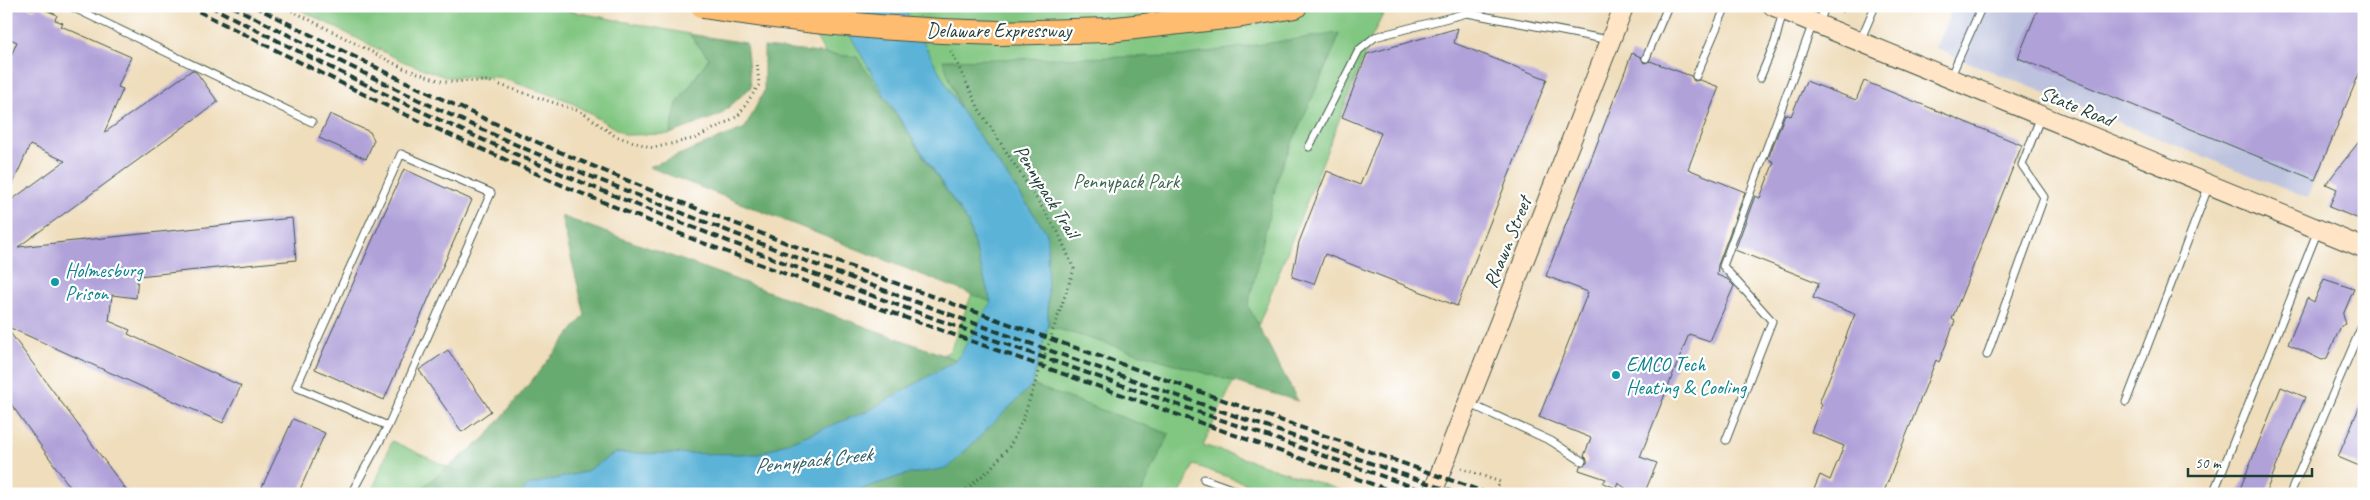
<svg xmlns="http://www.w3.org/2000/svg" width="2370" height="500" viewBox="0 0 2370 500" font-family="Caveat,sans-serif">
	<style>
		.industrial { fill: #bdc3de }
		.green { fill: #81c681; stroke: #50825a }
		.forest { fill: #68ab6f; stroke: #447452 }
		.water { fill: #5bb3d8; stroke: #3d7886 }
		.building { fill: #b0a1d9 }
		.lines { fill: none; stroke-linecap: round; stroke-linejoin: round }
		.lane-casing { stroke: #3e5548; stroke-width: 9 }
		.secondary-casing { stroke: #3e5548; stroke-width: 21 }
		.highway-casing { stroke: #3e5548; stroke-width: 26 }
		.path { stroke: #3e5548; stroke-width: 3; stroke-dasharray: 1 4; stroke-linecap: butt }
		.lane { stroke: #fff; stroke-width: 7 }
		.secondary { stroke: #ffe4c6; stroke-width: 19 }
		.highway { stroke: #febc70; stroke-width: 24 }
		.rail { stroke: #1f3d34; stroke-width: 4; stroke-dasharray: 8 4; stroke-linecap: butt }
		.highway-bridge-casing { stroke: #3e5548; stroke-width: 26; stroke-linecap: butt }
		.highway-bridge { stroke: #febc70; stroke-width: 24 }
		.culture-dot { fill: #0f9aa8; stroke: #fff; stroke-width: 2 }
		.labels { text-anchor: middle; stroke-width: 4.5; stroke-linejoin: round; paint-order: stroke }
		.street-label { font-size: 20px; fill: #1f3d34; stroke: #fff }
		.park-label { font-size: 20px; fill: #3c664b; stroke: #fff }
		.culture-label { font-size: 20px; fill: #0d838f; stroke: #fff; text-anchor: start }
		.water-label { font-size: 21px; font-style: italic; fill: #316065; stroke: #fff }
	</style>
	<rect width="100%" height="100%" fill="#fff"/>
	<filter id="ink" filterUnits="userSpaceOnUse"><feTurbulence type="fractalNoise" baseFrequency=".02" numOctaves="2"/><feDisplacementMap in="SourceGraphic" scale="10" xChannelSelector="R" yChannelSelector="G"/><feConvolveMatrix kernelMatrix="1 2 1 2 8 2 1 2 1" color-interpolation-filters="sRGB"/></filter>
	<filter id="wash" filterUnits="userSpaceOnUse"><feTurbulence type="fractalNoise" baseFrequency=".0096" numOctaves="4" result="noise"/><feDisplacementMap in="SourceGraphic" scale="20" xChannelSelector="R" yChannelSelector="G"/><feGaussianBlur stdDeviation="1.12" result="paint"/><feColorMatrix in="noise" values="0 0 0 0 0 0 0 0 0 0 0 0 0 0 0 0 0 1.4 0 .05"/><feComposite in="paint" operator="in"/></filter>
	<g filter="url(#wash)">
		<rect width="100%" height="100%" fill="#efddbb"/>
		<path class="industrial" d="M1953,6H2364V56L2307,198L1936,49Z"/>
		<path class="green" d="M293,6H544L689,34L709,58L677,104L670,134L626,135L567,100L497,77H445L402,61Z
			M799,6H1387L1371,39L1247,354L1203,445L1352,494H1276L1194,465L1180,494H494L550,453L851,405L950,351L979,275L842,84Z
			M392,441L448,467L414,494H371Z"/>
		<path class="forest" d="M1339,33L1336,44L1279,172L1248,306L1298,401L1048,326L1047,233L960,109L943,60L1181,56Z
			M689,34L746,43L751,87L720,115L670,134L677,104L709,58Z
			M764,47L857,57L968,223L991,302L649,167L745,128L764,91Z
			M561,216L957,360L868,411L759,454L615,453L585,472L529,485L520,494H414L485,438L585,315Z
			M1032,385L1169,434L1141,494H846L904,475L948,467Z"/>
		<path class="water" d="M833,6H903L960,109L1047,233L1048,326L1032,385L948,468L904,475L846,494H520L529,485L585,472L615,453L759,454L868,411L957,360L991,302L968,223L885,96Z"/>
		<g id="blocks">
			<path class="building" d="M6,6H25L34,10L37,6L57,15L55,20L63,23L61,26L131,57L118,87L123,89L104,133L192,70L197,73L218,102L18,247L292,218L296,260L138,276L136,298L112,295L109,321L130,330L128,334L241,386L223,423L6,326V204L65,161L30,145L6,199V67L17,42L6,37Z
				M2039,6H2364V62L2315,180L2018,58Z
				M1458,28L1454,43L1547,79L1457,306L1325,254L1314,284L1292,277L1299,242L1327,171L1360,185L1381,133L1342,117L1367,54Z
				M1632,53L1641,57L1644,63L1650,61L1691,76L1694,81L1700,80L1719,87L1688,169L1745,192L1718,265L1717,275L1727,279L1734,286L1710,341L1689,334L1640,457L1657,463L1644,494H1634L1618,483L1616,488L1603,483L1606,479L1579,470L1580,466L1587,463V459L1584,456L1591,438L1539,417L1588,292L1546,276Z
				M1806,81L1856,100L1864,81L2022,145L1952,319L1955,321L1947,342L1939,362L1936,360L1883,494H1812L1820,475L1830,480L1844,446L1811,432L1822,404L1819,403L1855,314L1813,298L1819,283L1735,250L1755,196L1760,198L1774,162L1768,159L1785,114L1791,116Z
				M330,114L370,132L374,140L366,159L319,138Z
				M2364,135V221L2329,207L2337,189L2326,184Z
				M404,169L472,200L384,400L315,369Z
				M2324,279L2354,289L2343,315L2346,324L2341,326L2327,358L2322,360L2288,344L2307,298L2314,302Z
				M6,327L87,437L129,494H75L6,397Z
				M448,350L491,411L462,432L419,370Z
				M2281,387L2305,397L2265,494H2238Z
				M2364,396V468L2338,457Z
				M293,419L325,433L298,494H277L262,487Z"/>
		</g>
	</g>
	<g filter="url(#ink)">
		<use href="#blocks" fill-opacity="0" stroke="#3e5548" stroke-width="1"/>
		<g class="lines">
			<defs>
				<path id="lane" d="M70,6L312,122
					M1819,25L1825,6
					M1860,41L1875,6
					M1646,58L1668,6
					M1696,76L1726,6
					M1760,78L1775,42L1783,11
					M1950,78L1982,6
					M1309,147L1359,50L1375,37L1467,13L1609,40
					M1987,355L2044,197L2022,165L2041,116
					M2126,402L2209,185
					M1470,404L1551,441L1582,461
					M1726,440L1772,321L1723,266L1813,23
					M1204,479L1245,494
					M351,494L388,426L491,193L401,154L296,387L388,426
					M2213,494L2318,230
					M2290,494L2364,321"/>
				<path id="secondary" d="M1773,6L2364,248
					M1432,494L1624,6"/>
				<path id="highway" d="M1000,33L1108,30L1242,15L1295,6"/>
			</defs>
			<use href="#lane" class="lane-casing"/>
			<use href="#secondary" class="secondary-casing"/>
			<use href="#highway" class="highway-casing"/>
			<path class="path" d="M283,6L403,68L444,82L488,81L582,112L615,136L653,148L696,138L738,116L759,85L757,61
				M1842,12L1845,6
				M951,51L980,111L1058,232L1074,269L1023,419L1010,446L989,470L961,494
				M1461,468L1500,482L1497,489"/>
			<use href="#lane" class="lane"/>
			<use href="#secondary" class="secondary"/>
			<use href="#highway" class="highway"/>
			<path class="rail" d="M188,6L393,109L564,186L695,240L845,296L1400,494
				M210,6C328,67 446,126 569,177C851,295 1144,392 1433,494
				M232,6C344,64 457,121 573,169C864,289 1162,390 1459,494
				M254,6C359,60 465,112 574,158C713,218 856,269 998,320C1162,379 1326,436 1490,494"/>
			<defs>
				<path id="highway-bridge" d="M703,6C801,22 900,31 1000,33"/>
			</defs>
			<use href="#highway-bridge" class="highway-bridge-casing"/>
			<use href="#highway-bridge" class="highway-bridge"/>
		</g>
	</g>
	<g class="culture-dot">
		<circle cx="55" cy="282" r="5"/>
		<circle cx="1616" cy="375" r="5"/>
	</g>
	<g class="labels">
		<g class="street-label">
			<text x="999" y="37">Delaware Expressway</text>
			<text transform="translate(2077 106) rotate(22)" y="7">State Road</text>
			<text transform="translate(1047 191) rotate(58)" y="7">Pennypack Trail</text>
			<text transform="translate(1507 242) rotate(-68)" y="7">Rhawn Street</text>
		</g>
		<g class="park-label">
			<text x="1126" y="188">Pennypack Park</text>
		</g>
		<g class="culture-label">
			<text x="65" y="277">Holmesburg<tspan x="65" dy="23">Prison</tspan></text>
			<text x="1626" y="371">EMCO Tech<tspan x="1626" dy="23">Heating &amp; Cooling</tspan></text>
		</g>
		<g class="water-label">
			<text transform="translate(813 460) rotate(-6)" y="7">Pennypack Creek</text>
		</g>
	</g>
	<rect width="2370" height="500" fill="none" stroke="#fff" stroke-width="25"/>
	<path d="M2188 468v8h124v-8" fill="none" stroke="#1f3d34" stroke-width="2.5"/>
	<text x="2195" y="468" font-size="15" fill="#1f3d34" stroke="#ffffff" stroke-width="4" paint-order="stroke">50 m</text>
</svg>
